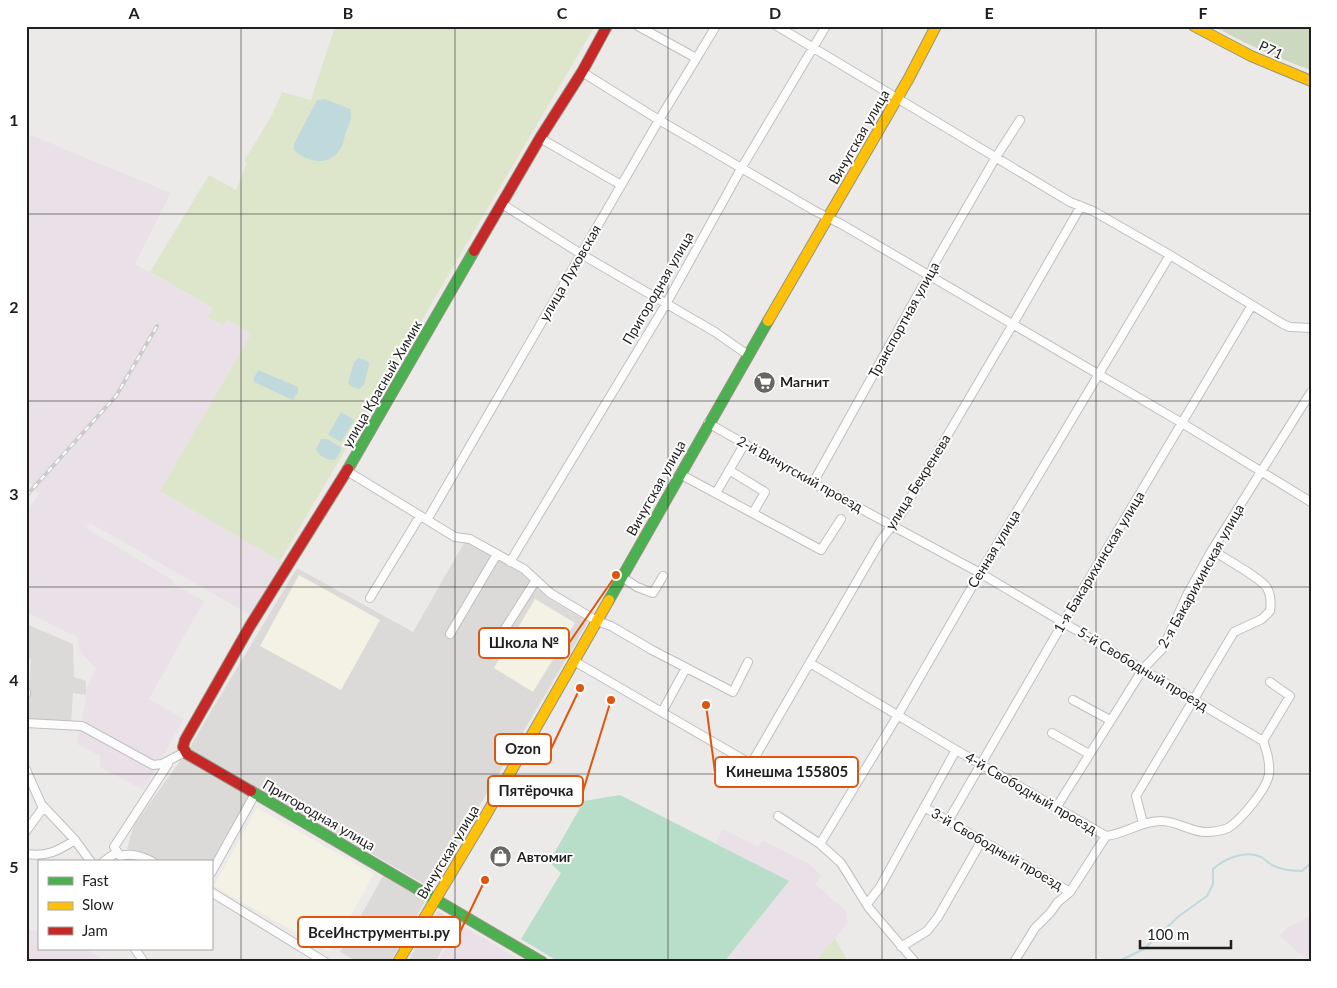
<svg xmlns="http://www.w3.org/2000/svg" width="1337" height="988" viewBox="0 0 1337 988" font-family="Lato,sans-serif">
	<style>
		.residential { fill: #dcdad9 }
		.industrial { fill: #e9e1e7 }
		.education { fill: #f4f2e5 }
		.grass { fill: #dde6cb }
		.forest { fill: #ccd8c0 }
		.pitch { fill: #b8dec9 }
		.parking { fill: #dddcdb }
		.water { fill: #bfd9dc }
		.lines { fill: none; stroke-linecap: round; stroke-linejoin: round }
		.stream { stroke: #bfd9dc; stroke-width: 2 }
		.street-casing { stroke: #c0bfbe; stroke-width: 10 }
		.fast-casing { stroke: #959482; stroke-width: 12 }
		.slow-casing { stroke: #959482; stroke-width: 12 }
		.jam-casing { stroke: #959482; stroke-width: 12 }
		.street { stroke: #fcfcfc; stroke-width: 8 }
		.fast { stroke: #4caf50; stroke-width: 10 }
		.slow { stroke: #ffc107; stroke-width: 10 }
		.jam { stroke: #c62828; stroke-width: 10 }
		.rail-casing { stroke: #cbcbca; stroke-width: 4 }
		.rail { stroke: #fff; stroke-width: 2; stroke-dasharray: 5.5; stroke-linecap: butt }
		.grid { fill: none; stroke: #1f1f1f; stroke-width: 1; stroke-opacity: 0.55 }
		.labels { text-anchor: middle; stroke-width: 4; stroke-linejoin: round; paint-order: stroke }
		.street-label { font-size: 14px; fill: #1f1f1f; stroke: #fff }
		.poi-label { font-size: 14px; font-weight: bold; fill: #1f1f1f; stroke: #fff; text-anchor: start }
		.leader { fill: none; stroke: #de560d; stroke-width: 2 }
		.callout-dot { fill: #de560d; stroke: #fff; stroke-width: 2 }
		.callout { fill: #fff; stroke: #de560d; stroke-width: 2 }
		.callout-label { font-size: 15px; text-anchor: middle; font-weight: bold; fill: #1f1f1f }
		.neatline { fill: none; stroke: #1f1f1f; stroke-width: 2 }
		.grid-label { font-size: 16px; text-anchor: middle; font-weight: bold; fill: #1f1f1f }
	</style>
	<rect width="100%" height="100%" fill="#eceae8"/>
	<path class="residential" d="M465,541L521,573L546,597L588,622L431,888L260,789L199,758L191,750V745L297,568L413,632Z
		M26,624L73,644L74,677L86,681V695L73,693L71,724L27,722L31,659L26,658Z
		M183,757L250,794L211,868V862H159L151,857L127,849L134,825Z
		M385,873L427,898L390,962H358L340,952Z"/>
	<path class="industrial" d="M28,134L171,193L135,264L214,309L208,317L223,325L227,320L251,334L160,491L282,562L252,616L90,523L86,528L174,581L173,584L204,601L149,699L184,719L143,790L100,767V756L77,744L86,698L87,687L96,668L81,653L77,637L26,612V512L39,494L34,490L36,487L26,481V138Z
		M723,829L758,847L762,840L811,865L821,876L815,884L846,911L848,923L815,962H724L788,881L716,843Z
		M1311,915V962H1310L1279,936L1286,928L1300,922Z
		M460,925H461L524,962H438Z
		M26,930L39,931V949H86L108,962H26Z"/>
	<path class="education" d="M299,575L380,620L341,690L260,646Z
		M535,599L575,623L533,692L494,668Z
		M257,808L374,874L330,952L214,886Z"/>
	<path class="grass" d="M335,26H595L280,561L160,491L251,334L227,320L223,325L208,317L213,308L150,272L209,175L236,190L247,163L244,161L272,115L282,92L311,100Z
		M835,938L848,962H815Z"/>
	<path class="forest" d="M1214,26H1311V70C1277,58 1245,44 1214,26Z"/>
	<path class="pitch" d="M620,795L789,881L724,962H559L521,939L561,873L549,862L584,801Z"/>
	<path class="parking" d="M438,911L458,923L435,962H407Z"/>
	<path class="water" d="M325,99L350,109C353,117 349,124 346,132C344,138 343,146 339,151C327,167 307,162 294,150V144L317,100Z
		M358,358L368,361L369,365L364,385L359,389L352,387L348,383L354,362Z
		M258,370L298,387V392L293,400L254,382L253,380Z
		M341,412L354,420L341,442L328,435Z
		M321,439H327L341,447V450L335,460C328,460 319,457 316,449Z"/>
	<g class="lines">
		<path class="stream" d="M1117,962L1144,949L1179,916L1207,896L1213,884V869C1225,858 1246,850 1261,857C1266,860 1269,864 1274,866C1283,870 1292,871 1302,871L1311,863"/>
		<defs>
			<path id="street" d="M638,26L696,58
				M777,26L1070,202L1093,211L1170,255L1283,324L1290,327L1311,328
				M582,72L659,120L815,211L841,224L1182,423L1311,502
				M540,138L621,185
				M502,204L581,254L715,332L748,355
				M708,423L813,483L980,573L1263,741
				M729,470L765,492L753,513
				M347,471L455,537L470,539L524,569L550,593L597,621L611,626L652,650L733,692L748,662
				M680,474L821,550L841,519
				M813,483L922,287L931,276L933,266L996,157L1020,120
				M716,493L745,443
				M427,520L659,120L716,26
				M510,562L666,304L742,167L826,26
				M622,577L637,587L653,593L663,576
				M370,598L420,516
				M450,634L497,554
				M489,654L536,580
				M574,661L751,764L881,540L901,514L1013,324L1081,206
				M810,663L956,750L1106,836C1125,834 1141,821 1161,821C1177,821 1191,832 1205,832C1212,832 1221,831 1228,828C1240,821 1267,789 1269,774C1270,763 1267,751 1263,741
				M26,694V692
				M1073,700L1110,720
				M662,712L686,668
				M26,723L82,726L153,765L162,764L185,752
				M1052,733L1089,754
				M1263,741L1290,696L1270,682
				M26,770L43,808L26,831
				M43,806L75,840
				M924,807L1070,892
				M1056,808L1143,669L1163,648L1187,595L1212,550L1311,392
				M778,816L820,844L841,863L869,908L915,962
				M948,821L1064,621L1252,305
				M1143,823L1136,796L1234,632L1262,619L1270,611C1271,604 1271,595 1267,588C1261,578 1224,558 1212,550
				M820,844L898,715L980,573L1170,255
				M26,854C47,857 58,851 75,840L91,862
				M103,862L117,852
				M153,862C141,856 133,853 120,856L114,847L168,764
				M211,873L255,794
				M211,892L325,962
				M867,904L880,887L956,750
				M901,947L927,931L938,917L982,840
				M135,949L144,962
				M1014,962L1035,928L1050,913L1058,902L1070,892L1106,836"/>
			<path id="fast" d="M348,469L474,251
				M609,600L768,321
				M251,791L542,962"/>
			<path id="slow" d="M1194,26L1251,56L1311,81
				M768,321L909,78L936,26
				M398,962L486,815L609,600"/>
			<path id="jam" d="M474,251L540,138L582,72L607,26
				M251,791L187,754L183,747L185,740L250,626L348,469"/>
		</defs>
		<use href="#street" class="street-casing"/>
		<use href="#fast" class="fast-casing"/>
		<use href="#slow" class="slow-casing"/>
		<use href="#jam" class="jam-casing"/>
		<use href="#street" class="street"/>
		<use href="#fast" class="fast"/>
		<use href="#slow" class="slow"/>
		<use href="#jam" class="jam"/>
		<defs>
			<path id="rail" d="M26,496L116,396L157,326"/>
		</defs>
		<use href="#rail" class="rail-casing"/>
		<use href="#rail" class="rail"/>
	</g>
	<path class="grid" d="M241,26V962M455,26V962M668,26V962M882,26V962M1096,26V962M26,214H1311M26,401H1311M26,587H1311M26,774H1311"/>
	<defs>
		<symbol id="supermarket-disc" viewBox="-11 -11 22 22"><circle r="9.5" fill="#676665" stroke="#fff"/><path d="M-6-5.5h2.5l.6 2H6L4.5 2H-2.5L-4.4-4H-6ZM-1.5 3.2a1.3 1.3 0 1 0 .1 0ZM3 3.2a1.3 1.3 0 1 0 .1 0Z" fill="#fff"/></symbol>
		<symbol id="shop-disc" viewBox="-11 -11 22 22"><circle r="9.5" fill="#676665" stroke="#fff"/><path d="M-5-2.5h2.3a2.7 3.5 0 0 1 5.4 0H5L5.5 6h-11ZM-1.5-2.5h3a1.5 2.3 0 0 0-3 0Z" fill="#fff"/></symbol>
	</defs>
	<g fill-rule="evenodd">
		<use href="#supermarket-disc" x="752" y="370" width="25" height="25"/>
		<use href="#shop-disc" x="488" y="844" width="25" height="25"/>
	</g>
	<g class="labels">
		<g class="street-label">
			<text transform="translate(1271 50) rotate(25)" y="5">Р71</text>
			<text transform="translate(859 137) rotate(-60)" y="5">Вичугская улица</text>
			<text transform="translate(570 273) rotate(-60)" y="5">улица Луховская</text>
			<text transform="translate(658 288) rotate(-60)" y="5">Пригородная улица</text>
			<text transform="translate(904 320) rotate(-61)" y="5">Транспортная улица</text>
			<text transform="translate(382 384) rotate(-60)" y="5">улица Красный Химик</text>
			<text transform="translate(800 474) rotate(29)" y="5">2-й Вичугский проезд</text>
			<text transform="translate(918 482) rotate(-58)" y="5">улица Бекренева</text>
			<text transform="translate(656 488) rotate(-61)" y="5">Вичугская улица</text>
			<text transform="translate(994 549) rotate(-59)" y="5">Сенная улица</text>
			<text transform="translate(1099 562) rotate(-59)" y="5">1-я Бакарихинская улица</text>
			<text transform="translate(1201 576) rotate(-61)" y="5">2-я Бакарихинская улица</text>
			<text transform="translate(1143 669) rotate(31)" y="5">5-й Свободный проезд</text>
			<text transform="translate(1031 793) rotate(30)" y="5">4-й Свободный проезд</text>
			<text transform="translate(319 815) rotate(30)" y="5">Пригородная улица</text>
			<text transform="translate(997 849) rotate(30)" y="5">3-й Свободный проезд</text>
			<text transform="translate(448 852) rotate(-59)" y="5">Вичугская улица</text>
		</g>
		<g class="poi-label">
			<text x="780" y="387">Магнит</text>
			<text x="517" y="862">Автомиг</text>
		</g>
	</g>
	<path class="leader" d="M616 575L569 643M580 688L551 749M706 705L715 772M611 700L583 791M485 880L460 932"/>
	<g class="callout-dot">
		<circle cx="616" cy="575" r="5"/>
		<circle cx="580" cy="688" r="5"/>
		<circle cx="706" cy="705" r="5"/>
		<circle cx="611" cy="700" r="5"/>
		<circle cx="485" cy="880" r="5"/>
	</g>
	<g class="callout">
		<rect x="479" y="628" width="90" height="30" rx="5"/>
		<rect x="495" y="734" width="56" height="30" rx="5"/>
		<rect x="715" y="757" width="143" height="30" rx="5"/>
		<rect x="488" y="776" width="95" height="30" rx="5"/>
		<rect x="298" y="917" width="162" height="30" rx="5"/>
	</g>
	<g class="callout-label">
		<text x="524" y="648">Школа №</text>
		<text x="523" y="754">Ozon</text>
		<text x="787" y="777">Кинешма 155805</text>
		<text x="536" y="796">Пятёрочка</text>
		<text x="379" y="938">ВсеИнструменты.ру</text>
	</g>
	<rect width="1337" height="988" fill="none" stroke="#ffffff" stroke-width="55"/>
	<rect x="38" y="860" width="175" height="90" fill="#ffffff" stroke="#a5a5a5"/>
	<rect x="48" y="877" width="25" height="8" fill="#4caf50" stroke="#a5a5a5"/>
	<text x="82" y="886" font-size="15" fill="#1f1f1f">Fast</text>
	<rect x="48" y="902" width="25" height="8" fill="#ffc107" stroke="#a5a5a5"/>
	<text x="82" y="910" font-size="15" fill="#1f1f1f">Slow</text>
	<rect x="48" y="927" width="25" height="8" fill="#c62828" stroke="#a5a5a5"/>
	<text x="82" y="936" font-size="15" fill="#1f1f1f">Jam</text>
	<path d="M1140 940v8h91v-8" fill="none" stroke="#1f1f1f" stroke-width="2.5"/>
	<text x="1147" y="940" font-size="15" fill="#1f1f1f" stroke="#ffffff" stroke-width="4" paint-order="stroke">100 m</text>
	<rect x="28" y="28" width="1282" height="932" class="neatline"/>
	<g class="grid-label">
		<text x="134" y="19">A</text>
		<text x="348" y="19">B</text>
		<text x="562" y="19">C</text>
		<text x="775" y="19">D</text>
		<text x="989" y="19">E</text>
		<text x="1203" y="19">F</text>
		<text x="14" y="126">1</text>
		<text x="14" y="313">2</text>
		<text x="14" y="500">3</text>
		<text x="14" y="686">4</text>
		<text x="14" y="873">5</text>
	</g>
</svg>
